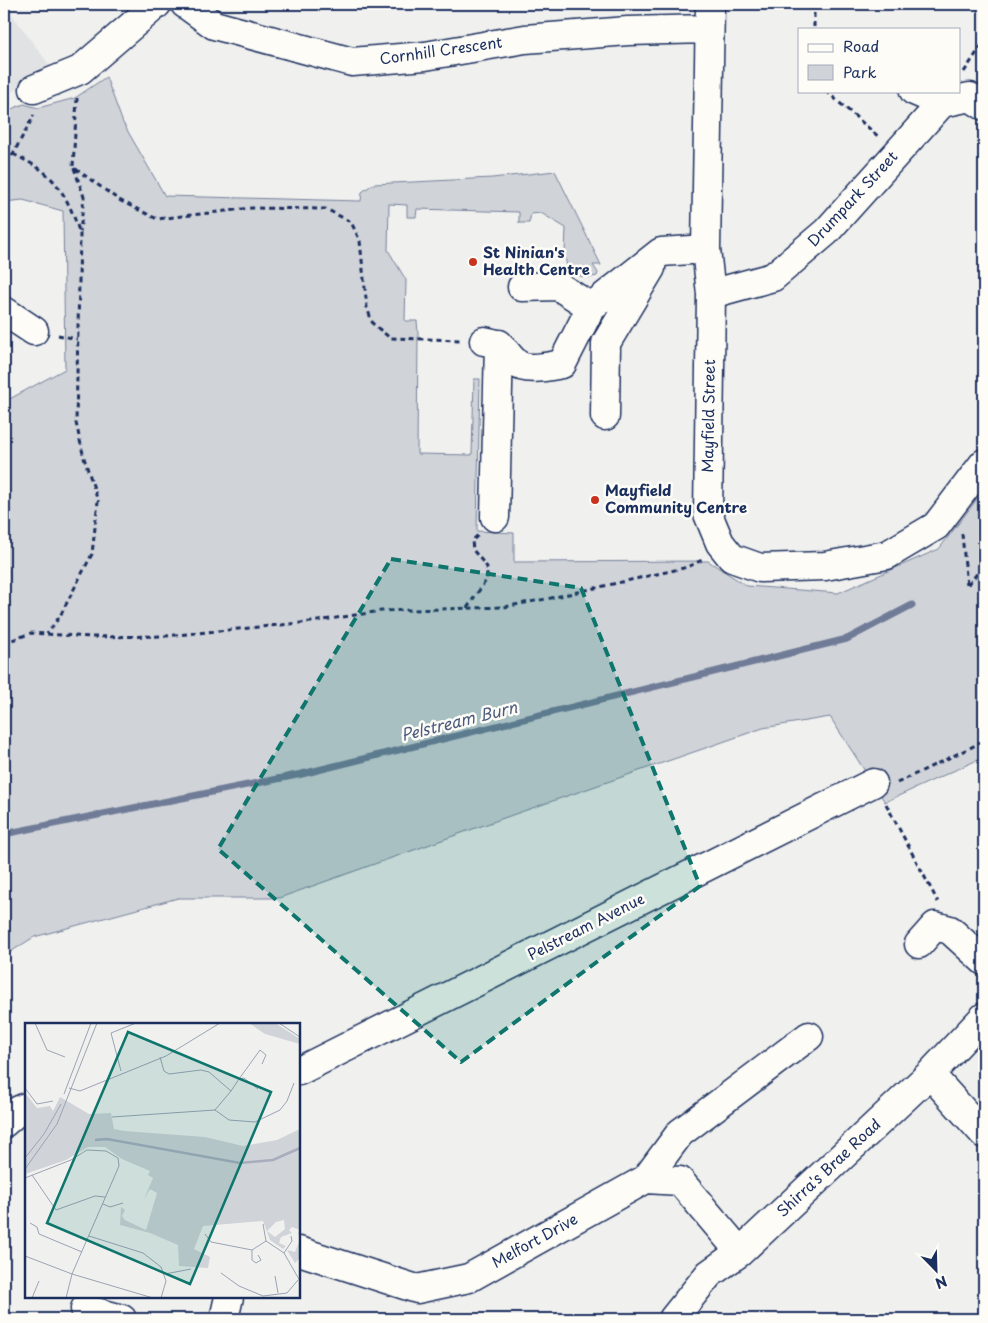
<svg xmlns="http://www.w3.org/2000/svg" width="988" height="1323" viewBox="0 0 988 1323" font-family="'Playpen Sans',sans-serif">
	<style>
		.built { fill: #e0e2e3 }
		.green { fill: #d0d3d8; stroke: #76819b }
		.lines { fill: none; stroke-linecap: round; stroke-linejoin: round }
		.stream { stroke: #6f7b97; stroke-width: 7 }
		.minor-casing { stroke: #1b2f5e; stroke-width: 31 }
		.path { stroke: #1b2f5e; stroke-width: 3; stroke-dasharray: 5 4; stroke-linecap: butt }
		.minor { stroke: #fdfcf7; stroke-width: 28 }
		.marked { fill: #0f766e; fill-opacity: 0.2; stroke: #0f766e; stroke-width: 4; stroke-dasharray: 10 6; stroke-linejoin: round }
		.poi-dot { fill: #c8321e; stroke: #fdfcf7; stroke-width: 2 }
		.labels { text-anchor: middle; stroke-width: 5; stroke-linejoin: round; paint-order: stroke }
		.street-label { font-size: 15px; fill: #1b2f5e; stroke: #fdfcf7 }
		.poi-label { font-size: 15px; font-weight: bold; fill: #1b2f5e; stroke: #fdfcf7; text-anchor: start }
		.water-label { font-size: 16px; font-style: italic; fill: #4c5b7f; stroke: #fdfcf7 }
		.inset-river { fill: none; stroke: #a7adbd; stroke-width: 2.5 }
		.inset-road { fill: none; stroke: #9ba3b4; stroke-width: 1 }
		.view { fill: #0f766e; fill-opacity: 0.15; stroke: #0f766e; stroke-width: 2.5 }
		.inset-edge { fill: none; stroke: #1b2f5e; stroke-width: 2.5 }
	</style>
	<rect width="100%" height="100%" fill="#f0f0ee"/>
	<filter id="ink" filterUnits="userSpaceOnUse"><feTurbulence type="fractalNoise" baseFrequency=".02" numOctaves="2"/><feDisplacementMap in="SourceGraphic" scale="10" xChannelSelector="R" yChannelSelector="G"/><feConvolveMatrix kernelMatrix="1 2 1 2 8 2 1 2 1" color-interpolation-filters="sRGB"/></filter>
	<g filter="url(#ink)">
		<path class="built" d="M4,4L48,63L51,66L34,79L4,96Z"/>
		<path class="green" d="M106,77L123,123L165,196L361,201L362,192L373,184L492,178L555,171L601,265H593L598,273L597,276C586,279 576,276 567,269L565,253L566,228L541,213L531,214L529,223H519V212L417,209L416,217H407V205L389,204L388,250L406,280L405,321H417L418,333L417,454L472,455L474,379H480L477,531L514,533V562L708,561L747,586L838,593L939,549L984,490V757L885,802L830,717L763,728L515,814L279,898H178L34,937L4,956V402L65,369L63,211L23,200L4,202V112L24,104L38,108L75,98Z"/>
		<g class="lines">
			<path class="stream" d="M4,834L302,774L847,639L912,605"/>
			<defs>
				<path id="minor" d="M185,4L214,25L352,62L425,56L525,39L628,31L709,29
					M710,4L706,249L711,294L708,514L720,543L732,558L760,568L825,566L887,555L936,526L984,463
					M34,89L80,70L157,4
					M914,91L942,103
					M522,287L558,286L591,307
					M711,294L773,277L826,232L942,103L970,97L984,106
					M4,311L34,331
					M484,341C508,345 500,349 516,363C526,372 550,366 562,364L591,307L661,252L706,249
					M605,416L606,343L651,268
					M495,517L499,344
					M919,944L935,926L950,930L984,961
					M299,1071L873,783
					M930,1074L984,1134
					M4,1123L19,1110L26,1107
					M646,1179L680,1133L809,1036
					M299,1251L417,1289L469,1278L646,1179L680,1181L740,1252
					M85,1309L122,1319
					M224,1319L229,1297
					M673,1319L709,1274L740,1252L930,1074L984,1017"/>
			</defs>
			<use href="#minor" class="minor-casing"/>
			<path class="path" d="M814,4V29
				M964,72L984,42
				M826,91L879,137
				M77,98L73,167L119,200L157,219L252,208L326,209L351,222L360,241L367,308L373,324L390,338L460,340
				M4,103L12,99
				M13,154C21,158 29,162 37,167C61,182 72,209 80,234L76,423L84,458L98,501L92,554L60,616L47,634
				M4,161L13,154L34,115
				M74,168L84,197L80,232
				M58,335L77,339
				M962,534L967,586L984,565
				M467,608L487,579V567L473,550L472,541L478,535
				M4,643L31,633L91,637L166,636L311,622L381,611L504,607L551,598L688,567L702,560
				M897,783L984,741
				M886,804L938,902"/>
			<use href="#minor" class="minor"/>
		</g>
	</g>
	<path class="marked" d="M391,559L581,588L700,886L461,1062L218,849Z"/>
	<g class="poi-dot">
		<circle cx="473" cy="262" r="5"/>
		<circle cx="595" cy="500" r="5"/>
	</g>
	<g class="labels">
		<g class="street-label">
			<text transform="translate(441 51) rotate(-8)" y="5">Cornhill Crescent</text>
			<text transform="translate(853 199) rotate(-47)" y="5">Drumpark Street</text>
			<text transform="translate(709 416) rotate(-89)" y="5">Mayfield Street</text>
			<text transform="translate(586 927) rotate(-27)" y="5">Pelstream Avenue</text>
			<text transform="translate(829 1168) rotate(-43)" y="5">Shirra's Brae Road</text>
			<text transform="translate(535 1241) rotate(-29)" y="5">Melfort Drive</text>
		</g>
		<g class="poi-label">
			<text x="483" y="258">St Ninian's<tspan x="483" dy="17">Health Centre</tspan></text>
			<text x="605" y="496">Mayfield<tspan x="605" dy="17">Community Centre</tspan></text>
		</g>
		<g class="water-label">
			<text transform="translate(459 721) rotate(-14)" y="6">Pelstream Burn</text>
		</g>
	</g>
	<g transform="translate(25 1023)">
		<rect width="275" height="275" fill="#f0f0ee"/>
		<path d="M224,0H250L275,16V21L240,11ZM0,70L12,85L25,83L28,88L35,74L64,91L86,90L89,106L99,108L180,114L218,123L252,117L275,106V210L272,212L275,207L267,204L264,207L267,210L256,214L254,220L261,223L258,226L245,217L238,198L178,203L169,226L185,234L183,245L154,243L153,222L125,210L95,202L96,184L100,187L97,193L100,197L121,207L132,170L125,166L119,176L128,155L123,152L125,148L97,136L80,124H63L41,137L0,151ZM259,197L260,206L250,214L242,208L251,199ZM275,217V235L270,240L262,227L270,229Z" fill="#d0d3d8" fill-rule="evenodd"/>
		<path class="inset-river" d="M70,117L82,116L215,140L248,137L275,125"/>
		<path class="inset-road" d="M10,0L22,27L40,34M254,0L275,14M135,34L139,48L144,51L176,47L184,49L206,68L214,56L219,55L233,66M96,48L86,10L111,0M214,56L235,27L241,32L237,41M0,65L12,81L28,78M44,65L55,68L141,33L195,0M39,71L66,0M190,87L206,68M87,94L190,87L204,97L230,99L255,87L262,78L269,60M0,135L19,111L36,81M0,146L32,101L72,0M7,152L31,187L70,173L80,174M0,155L46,137L62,127L81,128L93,135L94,143L47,251L41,275M78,181L85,184L98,180M5,200L12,204L14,211L57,229M238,201L241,218L259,230L275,258M180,211L186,219L227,227L241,218M64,213L118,230L136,244L141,258L136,275M227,227V237L231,240L236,237L233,232M259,230L267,218L266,213M0,233L47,251L128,275M196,250L214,263L238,273L262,270L273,257M140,251L166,246M250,253L253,270M7,275L14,258"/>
		<path class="view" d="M103,9L246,69L165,261L22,200Z"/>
		<rect width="275" height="275" class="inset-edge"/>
	</g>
	<rect width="988" height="1323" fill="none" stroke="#fdfcf7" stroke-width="20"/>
	<rect x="10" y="10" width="968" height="1303" fill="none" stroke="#1b2f5e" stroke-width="2" filter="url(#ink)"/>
	<rect x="798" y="28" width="162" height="65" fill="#fdfcf7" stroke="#a3aaba"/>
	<rect x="808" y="44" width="25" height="8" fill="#fdfcf7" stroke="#a3aaba"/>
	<text x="843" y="52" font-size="15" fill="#1b2f5e">Road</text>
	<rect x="808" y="65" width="25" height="15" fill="#d0d3d8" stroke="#a3aaba"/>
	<text x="843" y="78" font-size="15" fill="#1b2f5e">Park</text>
	<g transform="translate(936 1270) rotate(157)" stroke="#fdfcf7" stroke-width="4" paint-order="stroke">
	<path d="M0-4L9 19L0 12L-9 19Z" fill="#1b2f5e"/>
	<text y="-8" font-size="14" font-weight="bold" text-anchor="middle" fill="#1b2f5e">N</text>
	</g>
</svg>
